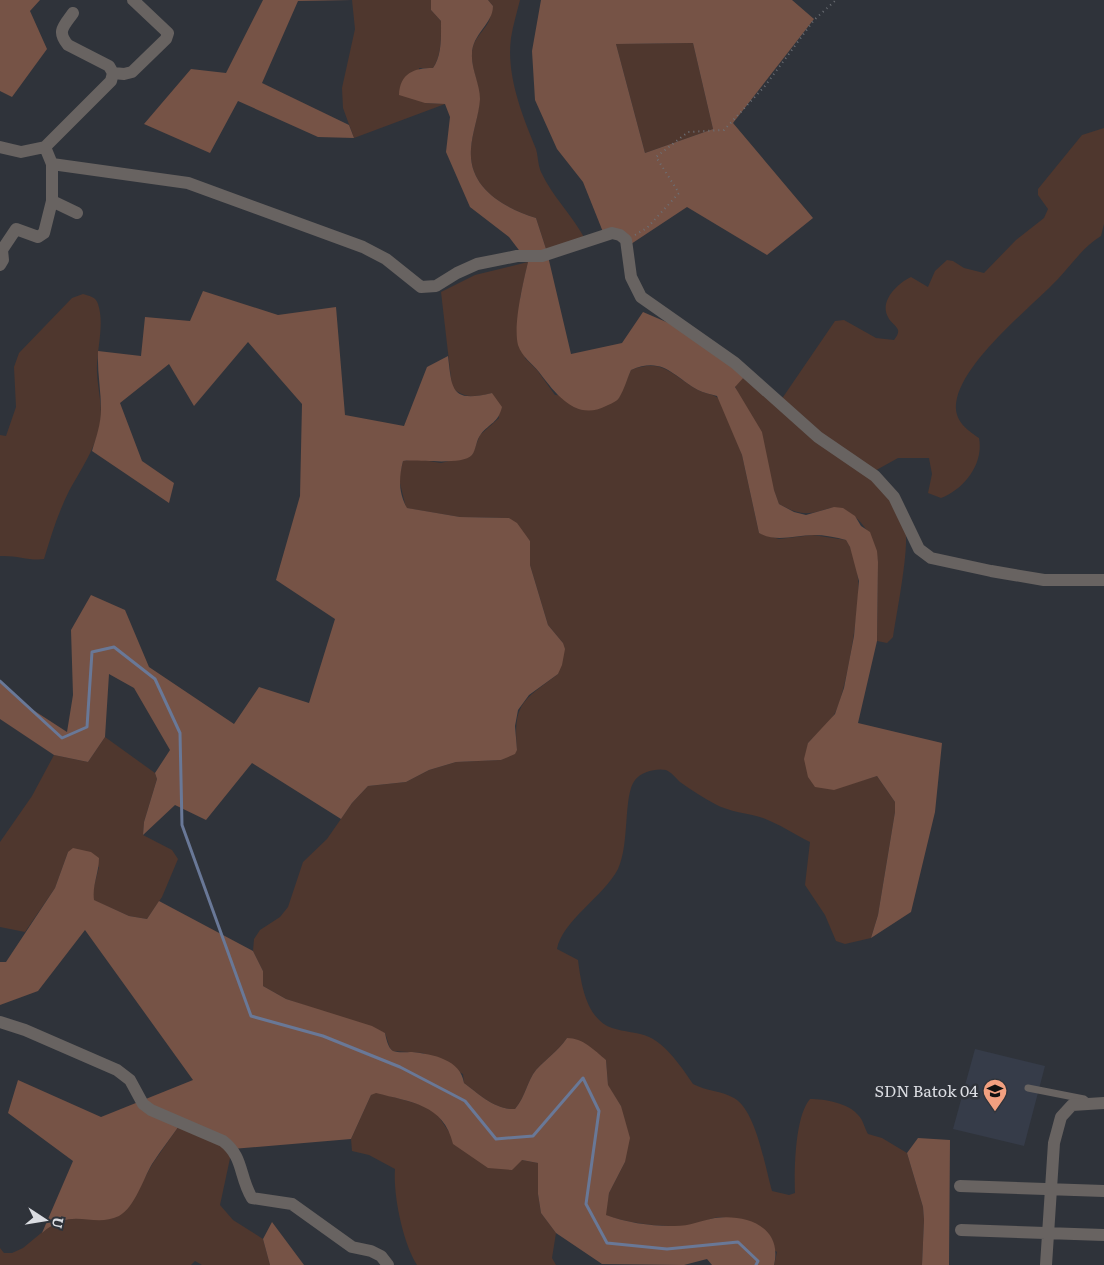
<svg xmlns="http://www.w3.org/2000/svg" width="1104" height="1265" viewBox="0 0 1104 1265" font-family="Literata,serif">
	<style>
		.built { fill: #363c49 }
		.green { fill: #4f372e }
		.forest { fill: #765346; fill-rule: evenodd }
		.lines { fill: none; stroke-linecap: round; stroke-linejoin: round }
		.stream { stroke: #697897; stroke-width: 3 }
		.path { stroke: #6d7076; stroke-width: 2; stroke-dasharray: 1 4; stroke-linecap: butt }
		.lane { stroke: #686361; stroke-width: 7 }
		.street { stroke: #686361; stroke-width: 12 }
		.labels { text-anchor: middle; stroke-width: 5; stroke-linejoin: round; paint-order: stroke }
		.poi-label { font-size: 16px; fill: #dbdde2; stroke: #2f333a; text-anchor: end }
	</style>
	<rect width="100%" height="100%" fill="#2f333a"/>
	<path class="built" d="M975,1049L1045,1066L1024,1146L953,1129Z"/>
	<path class="green" d="M352,0H431V10L441,21C441,36 442,55 433,68H419L425,103L445,104L354,138L343,108L342,88L355,29Z
		M488,0H520C517,12 513,25 511,38C506,75 522,115 536,149C538,156 538,165 541,172C552,196 572,215 585,239L547,252L536,218C504,208 468,188 471,149C472,132 479,116 479,100C480,85 471,69 472,54C472,39 483,33 489,21C491,17 491,10 493,6Z
		M693,43L713,129L645,153L616,44Z
		M1104,128V224L1101,236C1084,246 1072,264 1058,279C1029,309 967,358 957,398C952,418 964,428 979,438C984,464 964,489 941,498L928,493L932,474L929,458H898L871,473C885,490 898,508 905,529C910,546 896,616 893,637L887,643L877,641L878,562C875,539 860,511 835,508C831,507 824,510 820,511C803,516 794,512 779,504L735,386L745,376L779,403L835,321L844,320L876,338L894,340C896,337 899,334 898,330C896,325 890,322 888,317C879,301 898,283 911,277L928,287L935,271L947,260L953,261L964,268L984,273L1016,240L1044,218L1048,209L1038,195V189L1082,135Z
		M528,262L520,298L525,358L537,370L555,395L618,399L631,370C663,357 673,376 698,390C707,395 715,393 722,402L742,455L759,533L779,539L813,535L846,540C853,550 857,566 858,579C861,601 846,697 834,715C827,725 817,734 808,743L834,789L877,776L895,802V812L878,915L871,938L845,944L836,941L825,915L805,885L810,842C794,834 779,824 763,818C748,813 729,812 715,804C704,798 691,790 680,782C676,778 671,772 666,770C656,768 641,772 635,780C623,795 630,844 618,869C604,896 562,921 557,949L578,960C581,983 586,1019 612,1028C624,1032 638,1032 649,1037C666,1044 683,1069 693,1084C706,1091 722,1091 734,1098C756,1110 765,1167 772,1191L789,1195L795,1193C794,1170 795,1116 810,1099C825,1099 849,1103 859,1116C863,1120 865,1129 868,1134L882,1138L907,1153L923,1207L924,1220L922,1265H774L777,1252C762,1242 742,1225 726,1218C714,1214 700,1225 689,1226C662,1227 630,1224 605,1215L609,1193L625,1162L621,1106L608,1086L606,1060L567,1038C558,1051 546,1059 536,1070C527,1081 526,1096 515,1109C495,1110 479,1094 464,1083L463,1074L423,1053L393,1051L390,1048L385,1033L286,999L263,986V971L253,951L254,939L260,930L280,917L288,907L303,862L327,839L352,803L368,786L406,782L429,770L456,762L501,760L517,750C513,704 522,701 558,674L563,643L548,625L530,565V541L509,518L460,517L406,508L399,479L403,461L417,459L441,463L472,455L480,435L499,418L492,393C477,397 463,399 452,387L441,292L475,275Z
		M83,294C90,296 96,297 98,304C105,325 96,351 97,373C98,392 104,410 99,430C93,452 80,471 69,491C58,513 51,536 44,559C30,561 16,555 0,556V435L6,436L16,407L14,367L19,353L72,298Z
		M105,737L155,773L157,779L144,822L143,835L172,850L178,859L162,897L147,919L129,916L93,900V890L99,867L68,852L55,888L25,932L0,927V842L32,796L54,755L88,762Z
		M376,1092L418,1104L435,1111L451,1135L522,1160L538,1163V1194L541,1213L556,1233L552,1258L556,1265H417C403,1243 393,1195 395,1169L369,1155L352,1151L351,1139L371,1095Z
		M181,1123L232,1149L220,1205L233,1220L263,1239L270,1265H202L195,1261L191,1265H0V1248L4,1253H12L23,1248L52,1224L66,1218L103,1219L130,1204L153,1163Z"/>
	<path class="forest" d="M0,0H40L30,11L47,49L12,97L0,91Z
		M263,0H352L298,1L262,83L349,125L354,138L318,137L238,101L210,153L144,124L191,69L226,73Z
		M431,0H488L493,6C493,24 472,34 472,54C471,69 480,84 480,99C479,116 472,132 471,149C468,188 504,208 536,218L547,252L571,354L622,343L643,312L706,339L745,376L735,387L762,432L774,490L779,504L794,512L806,515L834,507L843,508L855,516L861,526L870,532L877,551L878,562L877,641L858,723L942,743L935,812L911,912L871,938L878,915L895,812V802L877,776L834,790L815,787L808,777L804,759L808,743L835,714L844,688L854,636L859,581L850,547L846,540C836,537 824,535 814,535C795,535 777,543 759,533L742,455L717,396C711,394 704,393 698,390C673,376 663,356 631,370C627,379 624,390 619,398C616,402 610,404 606,406C576,422 555,393 539,372C532,363 522,357 518,345C513,325 523,283 528,262L509,237L470,207L446,152L450,117L445,104L425,103L399,95C400,73 414,68 433,68C442,55 441,37 441,21L431,10Z
		M541,0H792L814,19L733,123L813,218L767,255L687,207L628,246L603,232L583,182L557,149L535,100L532,51ZM693,43L713,129L645,153L616,44Z
		M203,291L278,315L336,307L345,415L404,426L427,367L448,356C452,390 451,403 492,393L502,407C498,423 490,423 481,434C476,440 476,450 472,455C462,466 418,459 403,461C399,477 398,492 407,508L460,517L509,518L517,523L530,541V565L548,625L563,643L565,649L562,665L558,674L529,695L518,710L515,726L517,750L515,754L501,760L456,762L429,770L406,782L368,786L352,803L341,819L252,763L206,820L175,805L143,835L144,822L157,779L155,773L170,750L134,688L109,674L105,737L88,762L54,755L0,719V680L30,708L67,732L73,695L71,630L91,595L125,610L149,667L234,724L259,687L309,703L335,619L276,580L300,496L302,404L248,342L194,406L169,364L120,403L142,461L174,483L169,503L92,451C96,438 101,424 101,409C101,390 97,371 98,351L141,356L145,317L190,321Z
		M73,848L91,852L99,858C99,873 92,885 94,900L129,916L147,919L159,901L253,951L263,971V986L286,999L372,1026L385,1033C386,1038 388,1048 393,1051C398,1053 407,1052 412,1052C433,1054 461,1060 464,1083C479,1094 495,1110 515,1109C526,1096 527,1081 536,1070C546,1059 558,1051 567,1038C583,1038 594,1050 606,1060L608,1085L621,1106L630,1138L625,1162L609,1193L606,1215C625,1222 649,1226 670,1226C690,1227 698,1221 715,1218C747,1214 783,1227 774,1265H712L707,1259L684,1265L602,1264L556,1233L541,1213L538,1194V1163L522,1160L512,1170L488,1168L453,1144C444,1104 410,1102 376,1093L371,1095L351,1139L232,1149L181,1123C172,1136 161,1150 152,1164C143,1179 135,1207 119,1216C91,1229 73,1205 42,1233L73,1161L8,1113L18,1080L101,1117L193,1080L85,930L38,991L0,1005V962H6L55,888L68,852Z
		M918,1138L950,1140L949,1265H922L924,1220L923,1207L907,1153Z
		M272,1222L304,1265H270L263,1239Z"/>
	<g class="lines">
		<path class="stream" d="M0,681L62,738L87,727L92,652L114,647L155,679L180,733L182,825L251,1016L323,1036L400,1067L465,1101L496,1139L533,1136L583,1078L599,1111L586,1204L607,1243L667,1249L738,1242L758,1261L756,1265"/>
		<path class="path" d="M635,235L647,228L679,193L656,157L688,132L724,130L765,86L814,20L836,0"/>
		<path class="lane" d="M1028,1088L1084,1099L1089,1103"/>
		<path class="street" d="M113,73L124,74L132,72L166,39L168,33L133,0
			M0,147L21,152L45,147L52,164L188,183L363,247L386,259L421,287L436,286L457,273L477,264L517,256H542L612,233L620,235L626,240L631,277L641,297L735,363L818,437L875,476L894,497L919,549L931,558L991,571L1044,580H1104
			M45,147L111,81L113,73L109,66L68,45C56,31 64,26 73,13
			M52,201L77,213
			M0,265L3,260L2,250L16,229L38,237L44,233L52,201V164
			M0,1022L25,1030L117,1070L130,1080L143,1104L151,1110L223,1141C244,1157 239,1177 252,1198L292,1204L352,1247L371,1251L381,1256L388,1265
			M960,1186L1104,1191
			M961,1230L1104,1235
			M1046,1265L1054,1143L1061,1117L1072,1105L1104,1103"/>
	</g>
	<defs>
		<symbol id="school-pin" viewBox="-11 -11 22 30"><path d="M0 17L-7.5 6A9.5 9.5 0 1 1 7.5 6Z" fill="#f2a080" stroke="#2f333a"/><path d="M0-5L7-2L0 1L-7-2ZM-4 1L0 2.5L4 1V4Q0 6-4 4Z" fill="#111"/></symbol>
	</defs>
	<g fill-rule="evenodd">
		<use href="#school-pin" x="981" y="1077" width="28" height="38"/>
	</g>
	<g class="labels">
		<g class="poi-label">
			<text x="978" y="1097">SDN Batok 04</text>
		</g>
	</g>
	<g transform="translate(45 1220) rotate(102)" stroke="#2f333a" stroke-width="4" paint-order="stroke">
	<path d="M0-4L9 19L0 12L-9 19Z" fill="#dbdde2"/>
	<text y="-8" font-size="14" font-weight="bold" text-anchor="middle" fill="#dbdde2">U</text>
	</g>
</svg>
